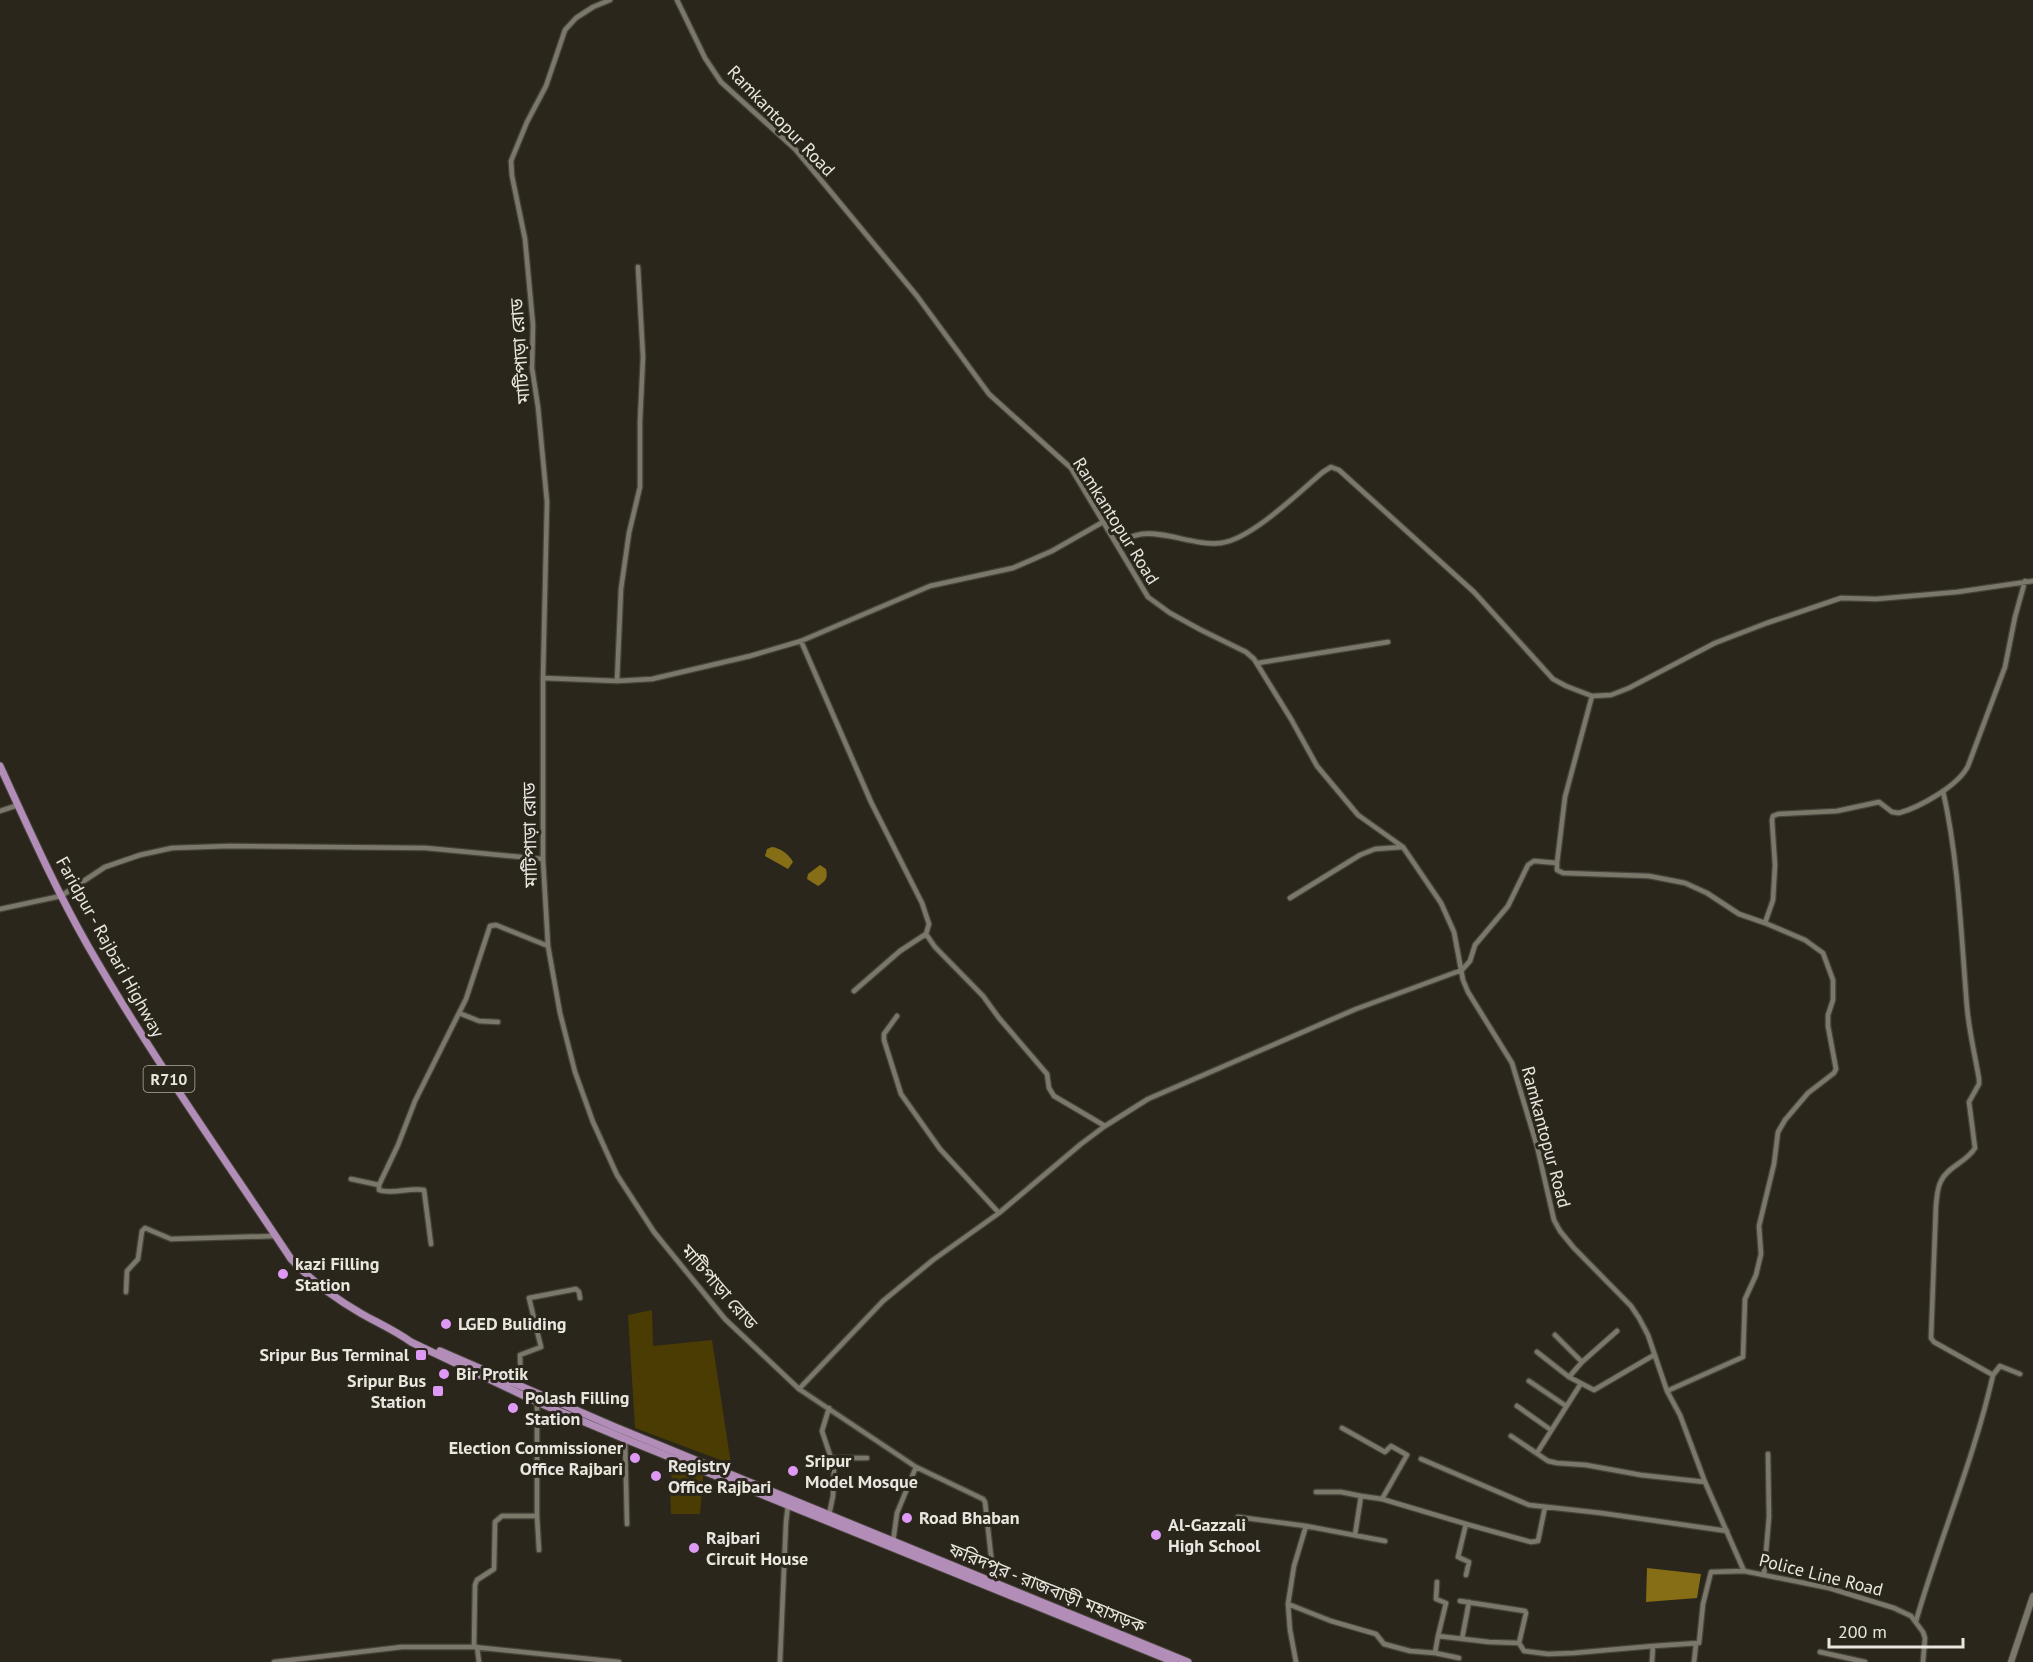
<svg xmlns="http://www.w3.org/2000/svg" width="2033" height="1662" viewBox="0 0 2033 1662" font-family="'PT Sans','Noto Sans Bengali',sans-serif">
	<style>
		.green { fill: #4a3c03 }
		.water { fill: #856e16 }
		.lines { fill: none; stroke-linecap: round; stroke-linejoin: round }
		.street-casing { stroke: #45433a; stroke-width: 7 }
		.secondary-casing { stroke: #45433a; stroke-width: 8 }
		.primary-casing { stroke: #45433a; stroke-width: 9 }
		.street { stroke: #7b776a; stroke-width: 4.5 }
		.secondary { stroke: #7b776a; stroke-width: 6 }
		.primary { stroke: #b28db7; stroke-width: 7 }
		.poi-dot { fill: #dd99f3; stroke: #2a261c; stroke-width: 2 }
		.labels { text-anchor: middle; stroke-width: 6; stroke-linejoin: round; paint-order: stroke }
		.shield { fill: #2a261c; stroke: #afaca4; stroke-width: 1.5 }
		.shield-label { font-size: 16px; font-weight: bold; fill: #e8e6df }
		.street-label { font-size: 18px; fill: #e8e6df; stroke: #2a261c }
		.poi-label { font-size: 18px; font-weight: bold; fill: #e8e6df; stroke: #2a261c; text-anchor: start }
	</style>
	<rect width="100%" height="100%" fill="#2a261c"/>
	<path class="green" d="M652,1310L653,1346L712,1340L731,1464L635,1428L628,1315Z
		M673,1462L703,1476L700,1514H671L670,1489Z"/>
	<path class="water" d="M772,847C780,848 789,854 793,862L788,869L765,856L767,849Z
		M820,865L826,869C828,878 826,881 818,886L807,879L808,874Z
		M1647,1568L1701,1574L1697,1598L1646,1602Z"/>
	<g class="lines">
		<defs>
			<path id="street" d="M610,0L593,7L576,18L565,30L546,86L527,122L511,161L512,176L525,239L533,325L532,368L538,407L547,502L543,678V859L548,946L560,1013L575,1072L593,1122L617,1175L654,1232L725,1319L799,1389L916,1467L897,1513L893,1542
				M677,0L705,58L721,82L795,149L826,186L917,296L989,394L1071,468L1148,597L1170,613L1201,630L1246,652L1254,659L1291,719L1317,766L1358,815L1403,847L1441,903L1454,932L1463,980L1468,992L1512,1063L1537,1146L1554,1220L1560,1231L1574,1248L1631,1306L1639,1318L1648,1335L1667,1391L1680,1415L1705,1482L1744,1571
				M1116,543C1124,540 1133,535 1142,534C1166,531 1195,546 1221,543C1252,539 1299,492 1323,472L1331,467L1339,470L1474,592L1553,679L1566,686L1592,696
				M801,641L871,802L922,903L929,924L926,934L900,951L854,991
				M1258,663L1388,642
				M543,678L617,681L652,679L750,656L801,641L930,586L1013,568L1052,551L1103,522
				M617,681L621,589L629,533L640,487V421L643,357L638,267
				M0,811L18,805
				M1557,863V870L1563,873L1649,876L1685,883L1707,893L1739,914L1765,923
				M1290,898L1360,855L1375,849L1403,847
				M0,909L61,896L105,867L140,855L172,848L230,846L426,848L543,859
				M926,934L935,947L983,996L999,1018L1047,1074L1049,1088L1054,1096L1105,1126
				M459,1013L479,1021L498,1022
				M897,1016L884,1034V1040L901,1094L940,1149L999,1213
				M351,1179L379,1185
				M431,1244L424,1190C410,1187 392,1195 379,1190V1185L398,1145L415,1101L466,999L490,926L496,925L548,946
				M126,1292L127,1271L138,1259L142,1231L145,1228L171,1239L276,1236
				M1555,1335L1582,1362
				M1537,1352L1569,1377L1594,1390L1654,1355
				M1993,1375L2000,1366L2020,1374
				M1569,1377L1582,1362L1617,1331
				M1529,1381L1566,1406
				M521,1387L520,1355L541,1347L529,1298L576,1289L579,1292L580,1298
				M799,1389L883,1301L933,1260L999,1213L1081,1144L1105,1126L1148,1099L1356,1009L1462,970L1470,961L1475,945L1508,906L1528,865L1534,861L1557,863L1565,797L1592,696L1611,695L1629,688L1715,643L1767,623L1841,598L1876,599L1957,592L2033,581
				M1667,1391L1743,1357L1745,1299L1756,1275L1761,1254L1759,1226L1774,1164L1778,1132L1785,1120L1808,1093L1834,1073L1836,1069L1828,1026V1015L1833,1000V980L1823,953L1805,940L1765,923L1773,900L1775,865L1772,820L1773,816L1778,814L1837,811L1879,802L1892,812L1899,813C1920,807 1958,786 1968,766L2005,667L2015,617L2025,581
				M1517,1406L1551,1430
				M829,1408L822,1431L834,1467L833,1496L829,1515
				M1342,1428L1385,1452L1391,1446L1407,1455L1382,1499
				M1511,1436L1548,1461L1557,1463L1586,1465L1641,1475L1705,1482
				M625,1439L627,1524
				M1537,1453L1580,1385
				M832,1458H867
				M1421,1459L1529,1505L1601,1513L1727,1531
				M916,1467L983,1499L985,1502L994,1582
				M1316,1492H1341L1361,1496L1355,1535
				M1361,1496L1382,1499L1466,1524L1531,1542L1538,1541L1545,1507
				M537,1516L539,1550
				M1238,1517L1306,1526L1385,1541
				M1466,1524L1458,1557L1469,1562L1466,1575
				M1764,1575L1769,1517L1768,1454
				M1437,1582L1436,1599L1446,1603L1438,1636
				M1460,1601L1525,1611L1526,1613L1519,1643
				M1288,1604L1294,1566L1306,1526
				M1916,1621C1940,1538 1974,1459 1993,1375L1934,1342L1931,1338L1936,1205C1937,1198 1937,1188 1941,1181C1947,1167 1967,1162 1975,1148L1969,1102L1979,1084V1079C1975,1055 1969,1031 1967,1007C1961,935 1959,862 1943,791
				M1462,1639L1469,1602
				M474,1647L475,1585L477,1580L494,1569L495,1522L502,1516H537V1402
				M477,1647L479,1662
				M1820,1652L1865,1662
				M1435,1653L1459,1658
				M274,1662L402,1647H474L619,1662
				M780,1662L786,1522L788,1505
				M1296,1662L1290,1630L1288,1604L1331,1621L1376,1634L1384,1644L1410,1651L1435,1653L1438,1636L1489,1642L1519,1643L1524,1651L1548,1654L1574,1653L1653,1646
				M1652,1662L1653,1646L1699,1643L1703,1604L1711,1572L1744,1571L1829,1588L1894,1608L1911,1616L1923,1632L1925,1638L1923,1662
				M1694,1662L1696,1644"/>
			<path id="secondary" d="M2011,1662L2033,1596"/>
			<path id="primary" d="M0,766C28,827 55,888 88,946C150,1054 222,1155 291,1259C311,1281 336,1299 362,1314C378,1323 396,1331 411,1342L537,1402L625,1439L1174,1662
				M440,1351L615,1427L1188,1662"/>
		</defs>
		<use href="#street" class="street-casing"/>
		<use href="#secondary" class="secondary-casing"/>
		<use href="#primary" class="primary-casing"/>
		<use href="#street" class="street"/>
		<use href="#secondary" class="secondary"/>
		<use href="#primary" class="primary"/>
	</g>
	<g class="poi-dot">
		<circle cx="283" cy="1274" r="6"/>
		<circle cx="446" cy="1324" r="6"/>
		<rect x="415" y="1349" width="12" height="12" rx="3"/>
		<circle cx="444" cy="1374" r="6"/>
		<rect x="432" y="1385" width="12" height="12" rx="3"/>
		<circle cx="513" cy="1408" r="6"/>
		<circle cx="635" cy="1458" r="6"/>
		<circle cx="793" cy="1471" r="6"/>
		<circle cx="656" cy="1476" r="6"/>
		<circle cx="907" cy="1518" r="6"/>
		<circle cx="1156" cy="1535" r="6"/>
		<circle cx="694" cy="1548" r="6"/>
	</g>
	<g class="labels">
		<rect class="shield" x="143.5" y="1066" width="51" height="26" rx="4.5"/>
		<g class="shield-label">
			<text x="169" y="1085">R710</text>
		</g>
		<g class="street-label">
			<text transform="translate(781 121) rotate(46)" y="6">Ramkantopur Road</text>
			<text transform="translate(520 351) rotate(-94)" y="6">মাটিপাড়া রোড</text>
			<text transform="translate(1116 521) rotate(58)" y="6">Ramkantopur Road</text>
			<text transform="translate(530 835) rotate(-91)" y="6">মাটিপাড়া রোড</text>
			<text transform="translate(110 947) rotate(61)" y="6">Faridpur - Rajbari Highway</text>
			<text transform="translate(1546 1137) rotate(75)" y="6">Ramkantopur Road</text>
			<text transform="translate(719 1287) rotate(49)" y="6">মাটিপাড়া রোড</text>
			<text transform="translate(1821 1575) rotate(14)" y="6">Police Line Road</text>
			<text transform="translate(1047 1588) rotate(22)" y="6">ফরিদপুর - রাজবাড়ী মহাসড়ক</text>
		</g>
		<g class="poi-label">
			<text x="295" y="1270">kazi Filling<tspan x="295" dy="21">Station</tspan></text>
			<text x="458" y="1330">LGED Buliding</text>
			<text x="409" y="1361" text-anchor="end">Sripur Bus Terminal</text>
			<text x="456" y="1380">Bir Protik</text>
			<text x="426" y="1387" text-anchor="end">Sripur Bus<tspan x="426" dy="21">Station</tspan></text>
			<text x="525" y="1404">Polash Filling<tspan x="525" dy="21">Station</tspan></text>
			<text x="623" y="1454" text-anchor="end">Election Commissioner<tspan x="623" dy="21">Office Rajbari</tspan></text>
			<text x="805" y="1467">Sripur<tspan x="805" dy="21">Model Mosque</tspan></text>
			<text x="668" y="1472">Registry<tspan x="668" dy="21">Office Rajbari</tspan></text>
			<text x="919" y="1524">Road Bhaban</text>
			<text x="1168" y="1531">Al-Gazzali<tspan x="1168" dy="21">High School</tspan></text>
			<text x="706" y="1544">Rajbari<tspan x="706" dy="21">Circuit House</tspan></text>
		</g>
	</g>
	<path d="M1829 1638v9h134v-9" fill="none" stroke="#e8e6df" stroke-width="3"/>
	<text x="1838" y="1638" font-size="18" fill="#e8e6df" stroke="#2a261c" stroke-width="4.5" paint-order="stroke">200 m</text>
</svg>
